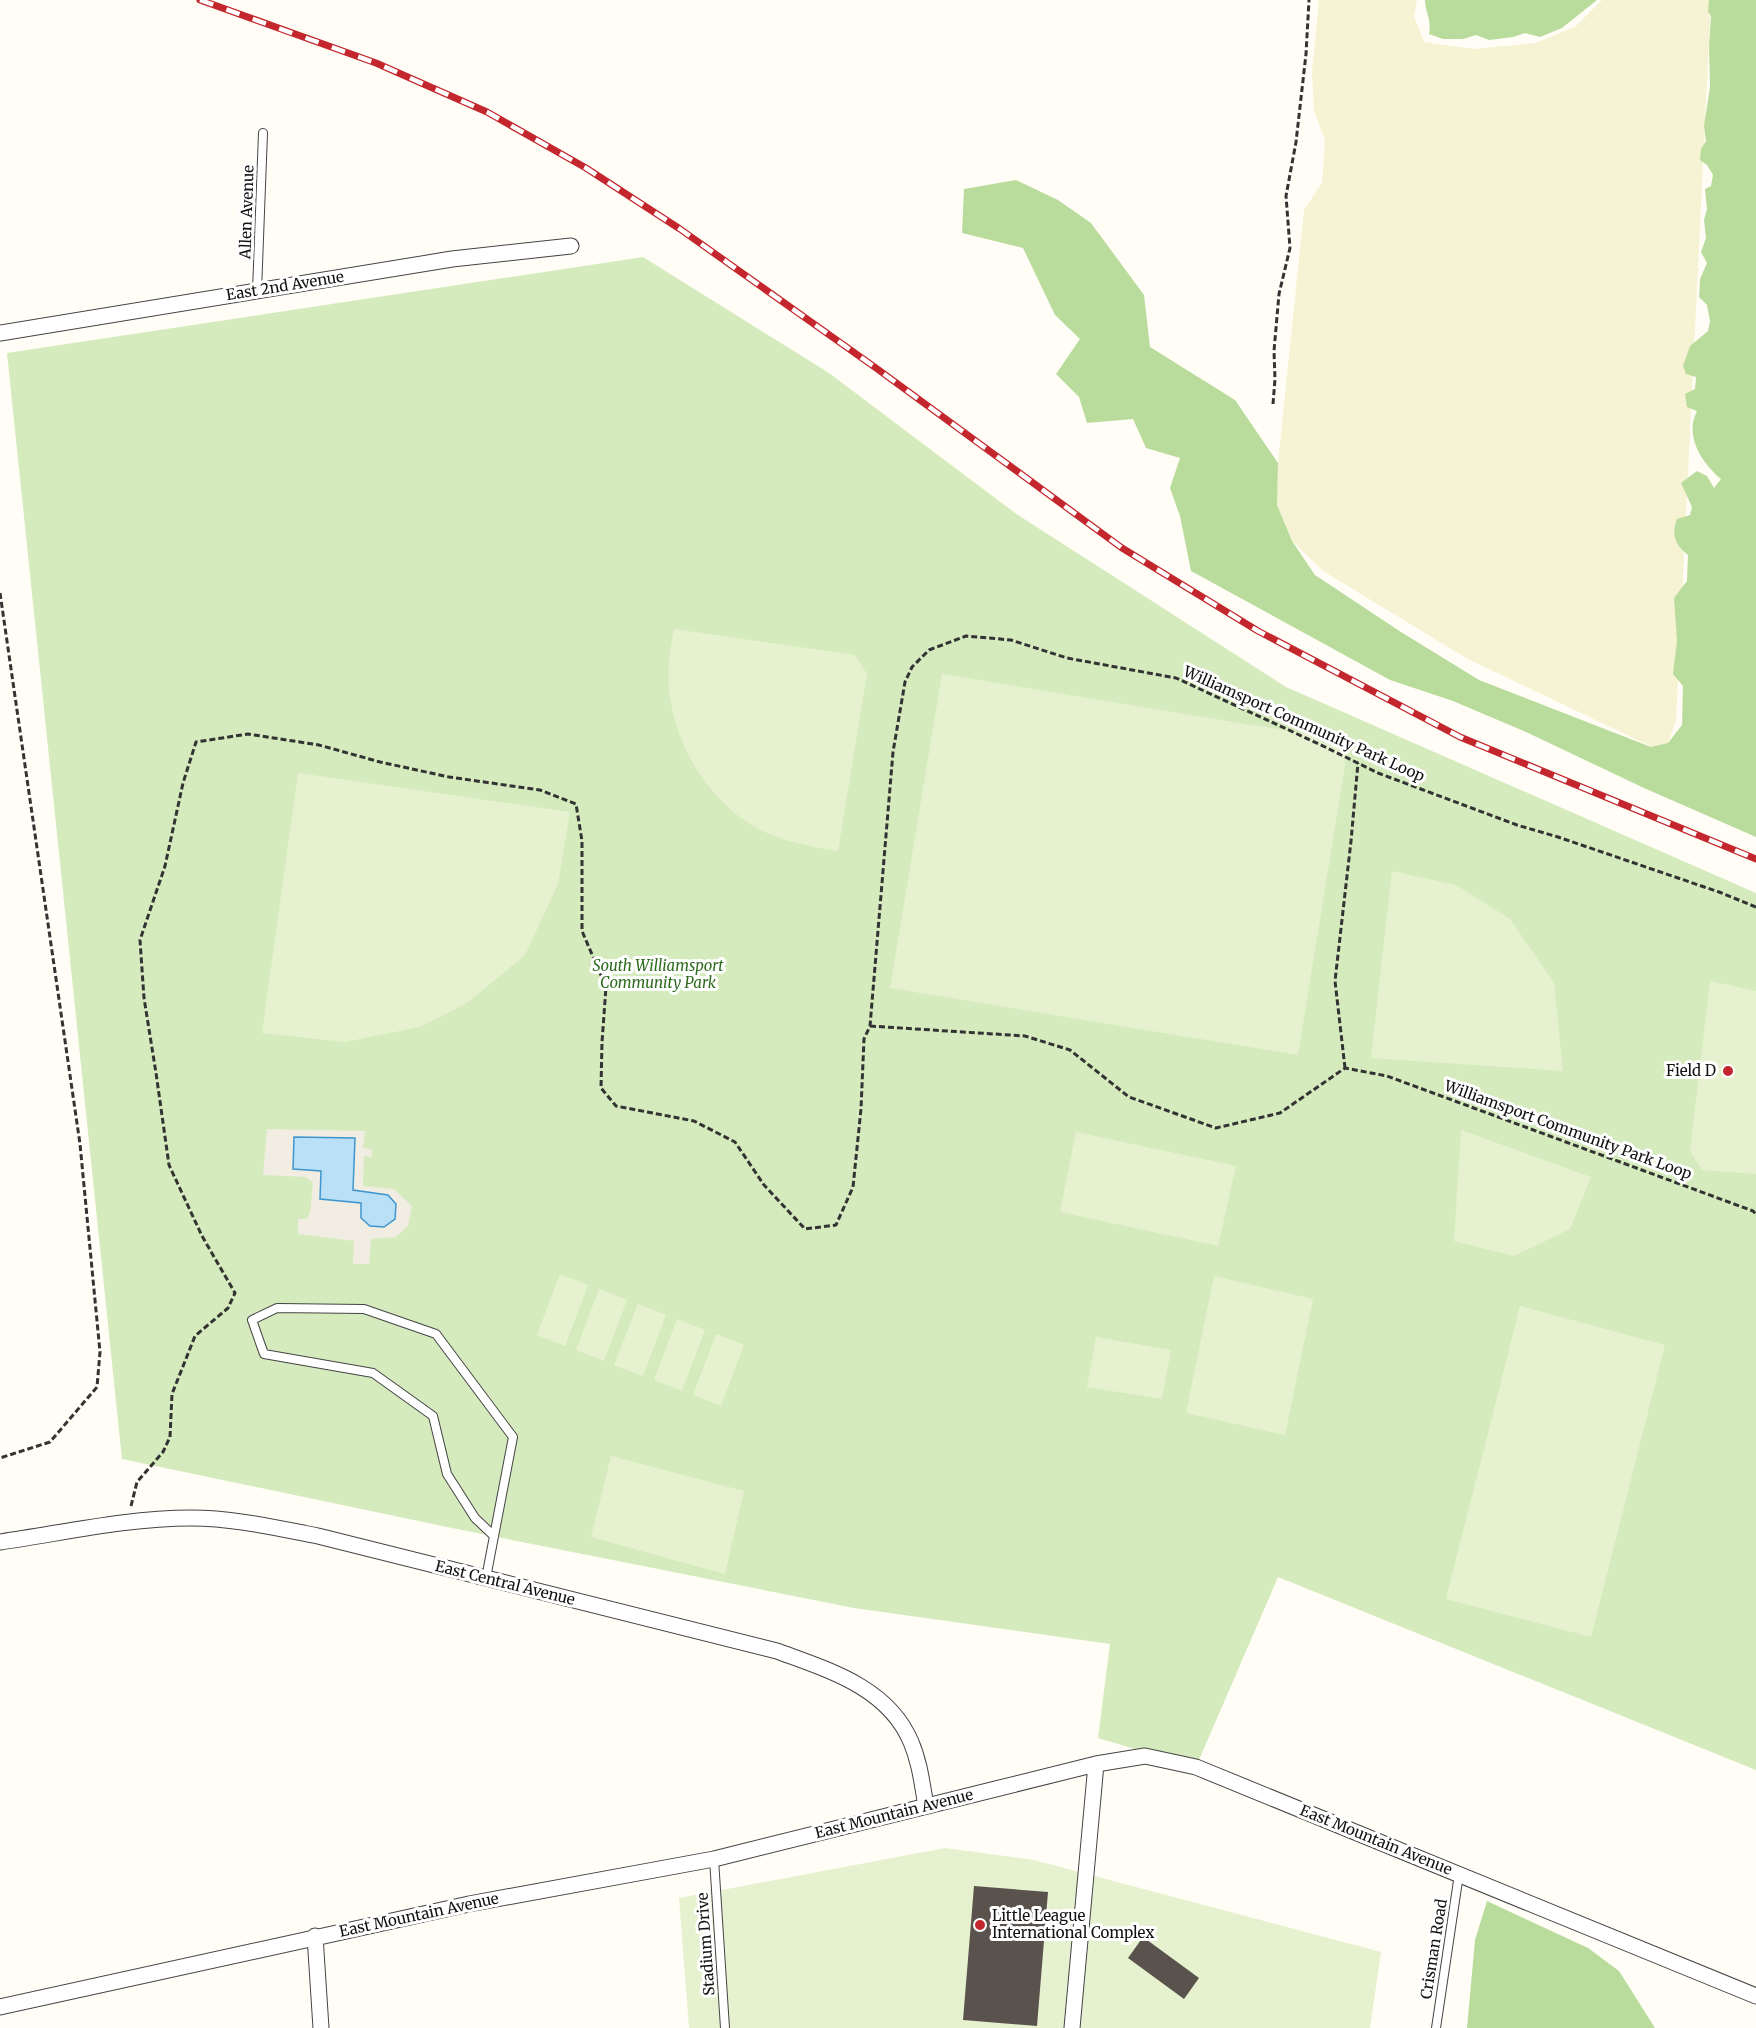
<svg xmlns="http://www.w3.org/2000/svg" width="1756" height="2028" viewBox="0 0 1756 2028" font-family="Merriweather,serif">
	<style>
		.farmland { fill: #f6f3d4 }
		.green { fill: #d5ebbd }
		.forest { fill: #b9dc9c }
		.pitch { fill: #e6f2cf }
		.plaza { fill: #f1ede2 }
		.water { fill: #b9e0f7; stroke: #3f96cf; stroke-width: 1.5 }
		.building { fill: #5a524d }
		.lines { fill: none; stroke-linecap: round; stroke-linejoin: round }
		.service-casing { stroke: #444; stroke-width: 10 }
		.minor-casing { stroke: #444; stroke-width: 17 }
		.path { stroke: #333; stroke-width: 3; stroke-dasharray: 6 3; stroke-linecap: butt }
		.service { stroke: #fff; stroke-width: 8 }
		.minor { stroke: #fff; stroke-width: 15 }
		.rail-casing { stroke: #c4262e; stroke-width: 7 }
		.rail { stroke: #fff; stroke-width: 4.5; stroke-dasharray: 14; stroke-linecap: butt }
		.poi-dot { fill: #c4262e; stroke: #fff; stroke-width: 2 }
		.labels { text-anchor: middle; stroke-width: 6; stroke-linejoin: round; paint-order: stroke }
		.street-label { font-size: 15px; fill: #111; stroke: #fff }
		.park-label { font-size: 15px; font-style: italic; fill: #2f6b1f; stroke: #fff }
		.poi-label { font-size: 15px; fill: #111; stroke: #fff; text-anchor: end }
	</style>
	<rect width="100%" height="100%" fill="#fffdf5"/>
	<path class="farmland" d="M1319,0H1417L1414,16L1424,42L1475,49L1536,43L1576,26L1602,0H1711L1676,721L1668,743L1652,747L1466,658L1323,571L1292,541L1277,505L1278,463L1304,210L1322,183L1325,140L1314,111L1312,72Z"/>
	<path class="green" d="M643,257L829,373L1015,513L1286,687L1756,893V1770L1278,1577L1196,1767L1098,1738L1110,1644L854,1608L452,1528L122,1459L7,353Z"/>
	<path class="forest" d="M1425,0H1597L1562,28L1540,37L1525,33L1513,37L1489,40L1476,35L1463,39H1443L1429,34C1432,19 1425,13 1425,0Z
		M1709,0H1756V837L1644,788L1526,732L1453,701L1390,680L1191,571L1180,516L1170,488L1180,458L1146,448L1133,419L1087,423L1079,397L1056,374L1080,339L1055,315L1023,248L962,233L964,189L1016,180L1058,200L1091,223L1144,295L1150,347L1235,400L1278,463L1277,505L1292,541L1315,575L1401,632L1479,680L1651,747L1668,743L1682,725L1683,686L1673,674L1677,641L1674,598L1687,581L1688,555C1675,545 1671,535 1677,519L1690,515L1692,507L1681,483L1697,471L1707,476L1714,488L1721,479C1702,463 1684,436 1697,411L1687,407L1685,394L1695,389L1696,377L1686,374L1683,366L1690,346L1708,331L1710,321L1707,305L1699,297L1700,279L1707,263L1701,252L1706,238L1704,220L1707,209L1705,189L1711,186L1713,175L1707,165L1700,160L1701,149L1706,141L1704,126L1710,87L1709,46L1711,16L1708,12Z
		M1487,1901L1588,1948L1619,1971L1655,2028H1467L1475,1940Z"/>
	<path class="pitch" d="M674,629L855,655L867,674L838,851C814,847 790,843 767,833C712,808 674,747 669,688C667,668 670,648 674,629Z
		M942,674L1349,741L1298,1055L890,988Z
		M298,773L570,812L558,884L525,955L467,1003L420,1027L345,1042L262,1033Z
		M1392,871L1456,885L1510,919L1554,983L1563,1071L1371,1058Z
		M1710,981L1756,991V1174L1702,1170L1690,1151Z
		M1461,1130L1591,1177L1570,1229L1514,1256L1454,1241Z
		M1076,1132L1236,1166L1218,1246L1060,1212Z
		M560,1274L588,1285L565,1346L537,1335Z
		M1214,1276L1313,1299L1285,1435L1186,1413Z
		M599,1289L627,1300L604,1361L576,1350Z
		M638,1304L666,1315L643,1376L614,1365Z
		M1520,1306L1665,1345L1591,1637L1446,1599Z
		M677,1319L705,1330L682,1391L654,1380Z
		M716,1334L744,1345L721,1406L693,1395Z
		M1096,1337L1171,1350L1162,1399L1087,1387Z
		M611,1456L744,1491L725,1574L591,1537Z
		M945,1848L1034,1860L1381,1952L1370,2028H689L679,1898Z"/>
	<path class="plaza" d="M267,1129L365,1131L363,1148L372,1149V1157L364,1156L363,1186L394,1189L412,1206L408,1226L396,1237L371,1239L369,1264H353L354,1241L298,1234V1219H307L310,1212L313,1183L306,1177L263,1175Z"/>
	<path class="water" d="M294,1137L355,1138L353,1190L388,1195L396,1204L395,1219L384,1227L370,1226L361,1218V1203L320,1199L321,1171L293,1169Z"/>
	<path class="building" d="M974,1886L1048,1892L1037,2026L963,2020Z
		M1143,1937L1199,1978L1184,1999L1128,1958Z"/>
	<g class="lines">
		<defs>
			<path id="service" d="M257,291L263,133
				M486,1578L513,1437L436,1334L364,1309L277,1308L252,1320L264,1354L373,1373L433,1416L447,1474L475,1518L494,1536
				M714,1859L725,2028
				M1436,2028L1459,1874"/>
			<path id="minor" d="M0,333L452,259L571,246
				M0,1542C63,1533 127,1518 191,1518C234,1518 276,1528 318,1536L777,1651C828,1670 888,1687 911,1742C920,1763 922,1784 926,1806
				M315,1936L321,2028
				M0,2007L469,1904L714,1859L1096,1764L1145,1756L1196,1767L1756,1996
				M1072,2028L1096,1764"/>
		</defs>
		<use href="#service" class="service-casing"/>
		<use href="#minor" class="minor-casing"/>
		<path class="path" d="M1273,404L1275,379L1274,351L1279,294L1290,248L1286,196L1296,142L1306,54L1309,0
			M0,593L80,1144L100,1352L97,1387L50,1442L0,1458
			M870,1026L1025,1036L1070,1050L1129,1097L1216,1128L1280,1113L1345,1068L1387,1076L1753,1211L1756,1214
			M1345,1068L1335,981L1351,841L1358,763
			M131,1506L137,1482L163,1452L170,1437L172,1394L195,1336L228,1308L235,1293L202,1236L169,1165L156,1073L144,998L140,940L165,866L183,783L196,742L248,734L319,745L380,762L449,777L540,790L576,804L582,841V931L606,987L602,1042L601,1088L616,1106L694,1121L735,1142L764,1185L805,1229L836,1225L853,1187L861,1109L864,1039L870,1026L893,752L905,682L912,667L929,650L966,636L1011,640L1067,658L1176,678L1319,744L1378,773L1517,825L1558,837L1719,892L1756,907"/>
		<use href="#service" class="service"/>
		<use href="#minor" class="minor"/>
		<defs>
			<path id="rail" d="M200,0L376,63L487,112L586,168L680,229L876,368L1122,548L1258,631L1460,737L1756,859"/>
		</defs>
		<use href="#rail" class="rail-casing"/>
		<use href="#rail" class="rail"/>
	</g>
	<g class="poi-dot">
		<circle cx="1728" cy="1071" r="6"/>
		<circle cx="980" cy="1925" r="6"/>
	</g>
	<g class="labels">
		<g class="street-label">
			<text transform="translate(247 212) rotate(-88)" y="5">Allen Avenue</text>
			<text transform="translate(285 286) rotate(-9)" y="5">East 2nd Avenue</text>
			<text transform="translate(1304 724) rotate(24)" y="5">Williamsport Community Park Loop</text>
			<text transform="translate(1568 1130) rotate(20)" y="5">Williamsport Community Park Loop</text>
			<text transform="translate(505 1583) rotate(14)" y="5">East Central Avenue</text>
			<text transform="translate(894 1814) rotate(-14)" y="5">East Mountain Avenue</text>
			<text transform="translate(1376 1840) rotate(22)" y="5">East Mountain Avenue</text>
			<text transform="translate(419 1915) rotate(-12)" y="5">East Mountain Avenue</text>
			<text transform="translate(706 1944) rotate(-94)" y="5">Stadium Drive</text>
			<text transform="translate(1434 1949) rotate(-81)" y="5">Crisman Road</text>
		</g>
		<g class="park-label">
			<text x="658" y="971">South Williamsport<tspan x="658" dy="17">Community Park</tspan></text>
		</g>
		<g class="poi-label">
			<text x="1716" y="1076">Field D</text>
			<text x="992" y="1921" text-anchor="start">Little League<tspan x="992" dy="17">International Complex</tspan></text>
		</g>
	</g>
</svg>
